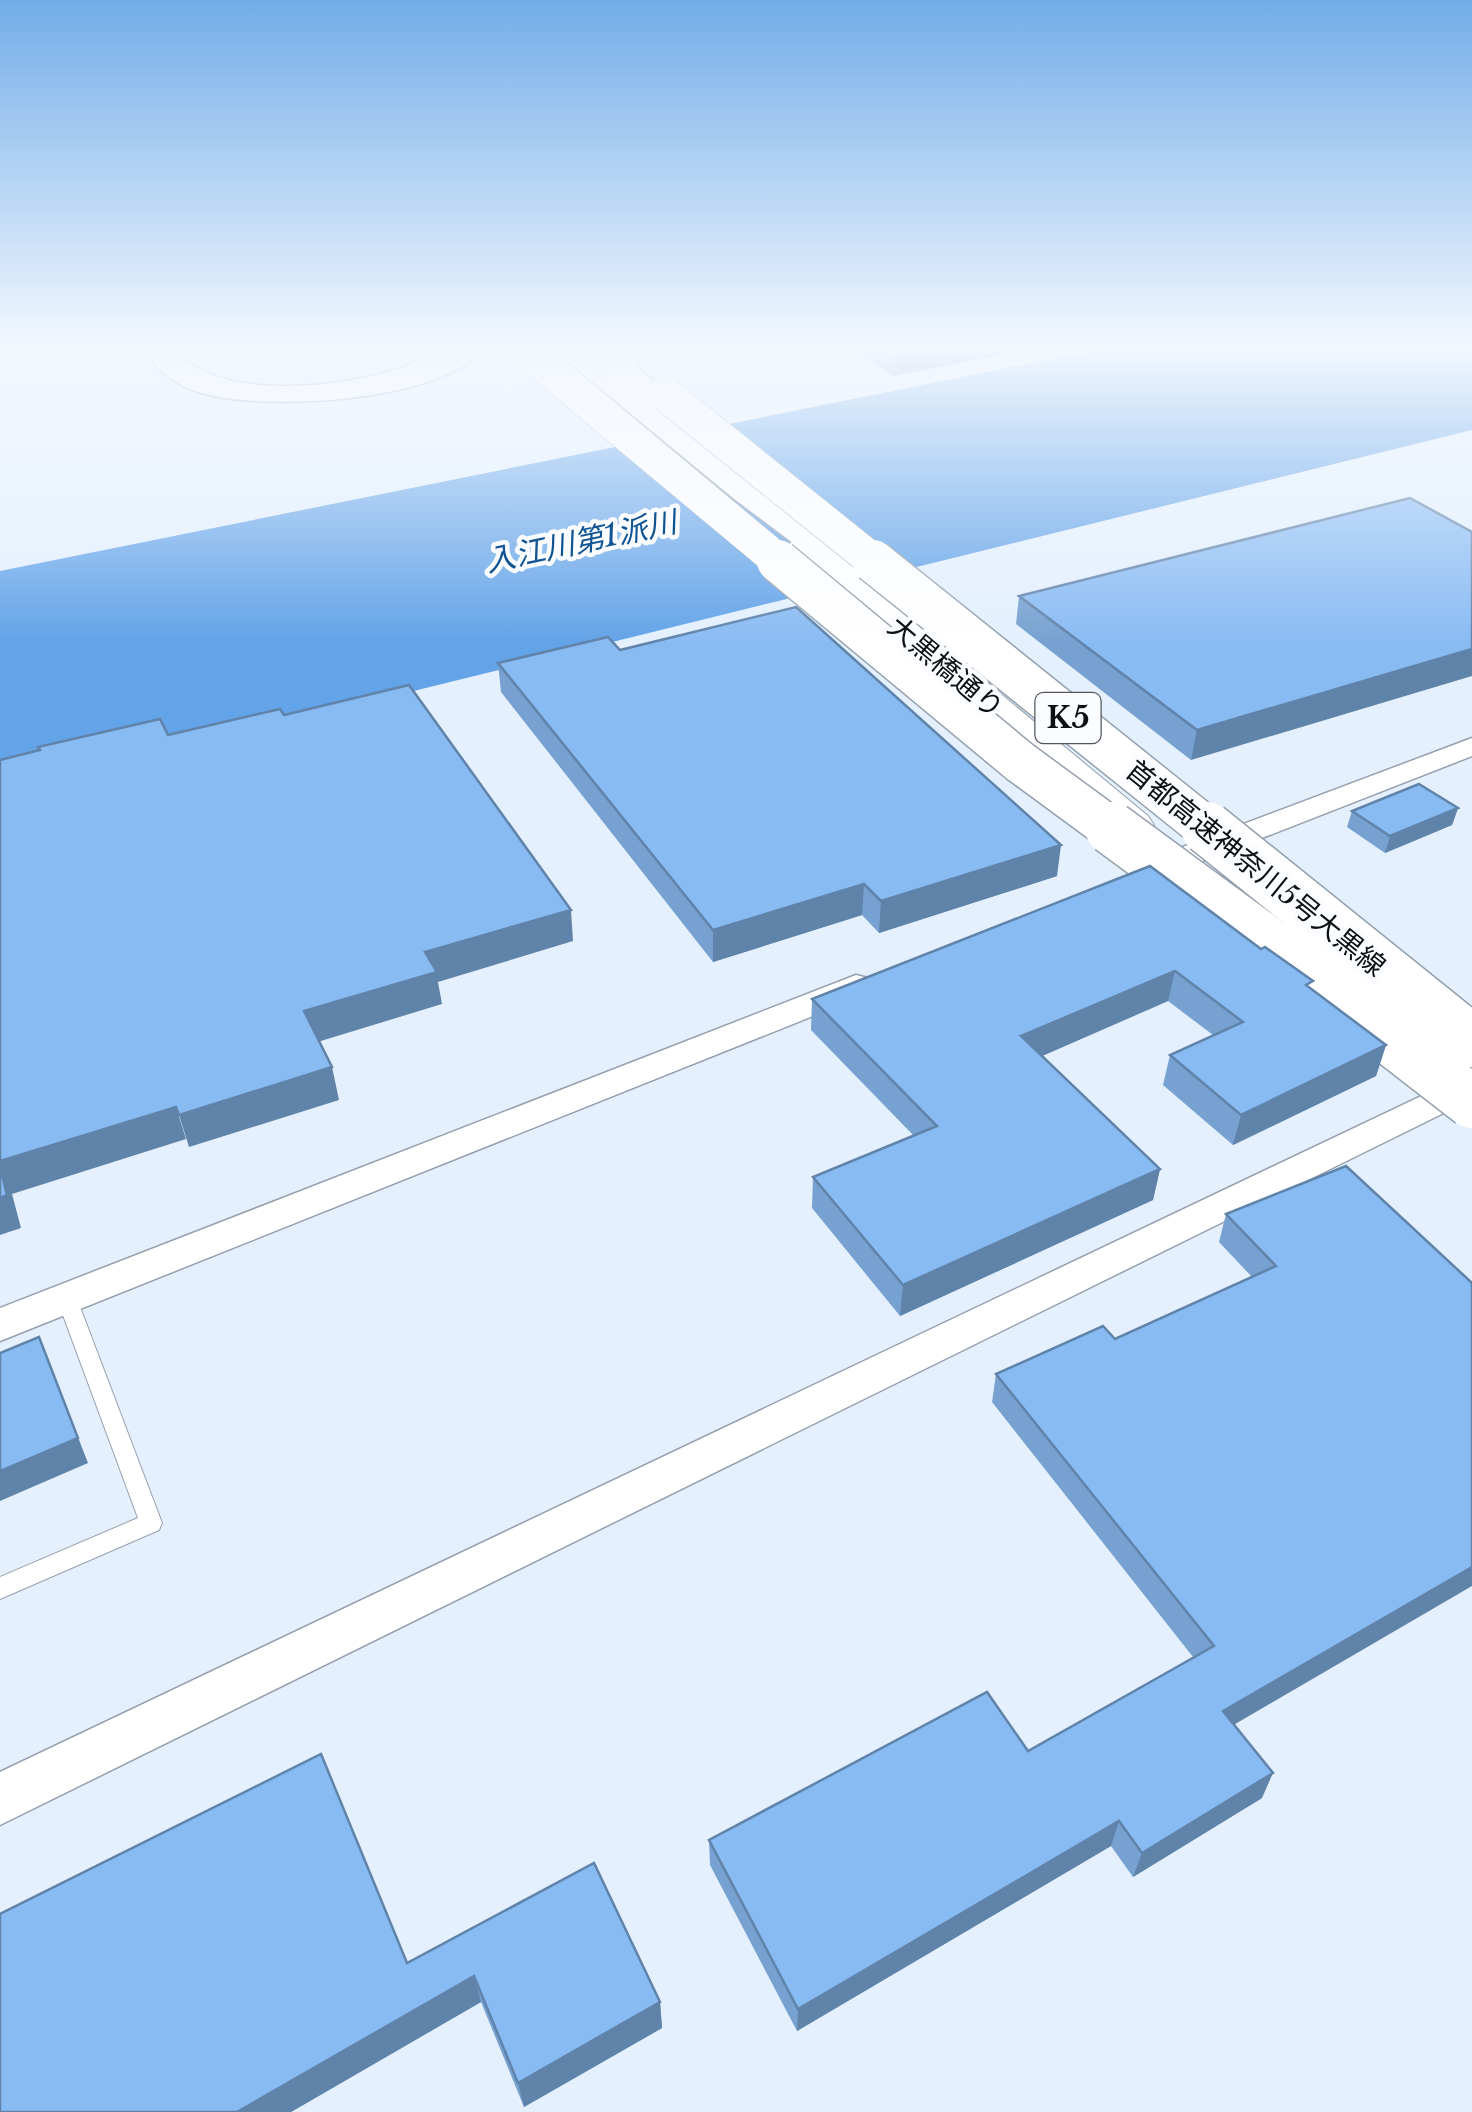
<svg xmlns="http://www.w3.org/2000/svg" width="1472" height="2112" viewBox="0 0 1472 2112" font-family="'Libre Baskerville','Noto Sans JP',serif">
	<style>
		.water { fill: #63a3e8 }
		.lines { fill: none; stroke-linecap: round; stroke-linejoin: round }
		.lane-casing { stroke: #94a0ad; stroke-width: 2 }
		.street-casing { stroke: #94a0ad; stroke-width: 3 }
		.secondary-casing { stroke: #94a0ad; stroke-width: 2 }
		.highway-casing { stroke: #94a0ad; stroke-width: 3 }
		.lane { fill: #fff; fill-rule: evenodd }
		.street { fill: #fff; fill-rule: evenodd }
		.secondary { fill: #fff; fill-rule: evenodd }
		.highway { fill: #fff; fill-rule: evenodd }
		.highway-bridge-far2-casing { stroke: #94a0ad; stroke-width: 35; stroke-linecap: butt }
		.highway-bridge-far1-casing { stroke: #94a0ad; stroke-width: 45; stroke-linecap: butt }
		.highway-bridge-casing { stroke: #94a0ad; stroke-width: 55; stroke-linecap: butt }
		.highway-bridge-far2 { stroke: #fff; stroke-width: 34 }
		.highway-bridge-far1 { stroke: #fff; stroke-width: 42 }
		.highway-bridge { stroke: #fff; stroke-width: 52 }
		.wall { fill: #76a1d1 }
		.shaded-wall { fill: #6083aa }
		.building { fill: #89bbf3; stroke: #6083aa; stroke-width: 2.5 }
		.labels { text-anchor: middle; stroke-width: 9; stroke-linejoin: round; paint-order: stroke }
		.far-street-label { font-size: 28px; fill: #0c1015; stroke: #fafcff }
		.far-water-label { font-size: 30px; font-style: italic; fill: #105493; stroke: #fafcff }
		.shield { fill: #fafcff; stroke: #53575b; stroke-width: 2.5 }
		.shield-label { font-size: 30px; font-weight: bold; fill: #0c1015 }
	</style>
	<rect width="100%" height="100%" fill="#e4f0fe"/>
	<path class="water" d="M1106,348H1472V430L0,793V571Z"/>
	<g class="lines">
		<defs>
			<path id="lane" d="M67,1291L74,1293L77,1299L162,1523L159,1530L0,1599V1577L138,1518L57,1299L60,1293Z"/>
			<path id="street" d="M1472,738V756L1157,879H1135L1131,872L1135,865Z
				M856,975L868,978L873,986L868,994L0,1341V1308Z
				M1455,1080L1468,1083L1472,1091L1468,1101L0,1825V1772Z"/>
			<path id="secondary" d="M804,538L816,541L1148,816L1154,825L1148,834L1133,838L1118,834L792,555L787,548L792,541Z"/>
			<path id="highway" d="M142,348H173C216,402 336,388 395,370C412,365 428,355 445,349C456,346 472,348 484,348C443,403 256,413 195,391C171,382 157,369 142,348Z
				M551,348H585L608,366L621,360L632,363L719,435L724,442L715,450L931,610L937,618L931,626L917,630L903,626L733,498Z"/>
		</defs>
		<use href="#lane" class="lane-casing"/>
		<use href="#street" class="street-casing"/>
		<use href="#secondary" class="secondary-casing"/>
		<use href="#highway" class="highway-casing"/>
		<use href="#lane" class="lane"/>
		<use href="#street" class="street"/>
		<use href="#secondary" class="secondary"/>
		<use href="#highway" class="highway"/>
		<defs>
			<path id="highway-bridge-far2" d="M523,348L781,563
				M601,348L621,369
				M665,394L876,563"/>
			<path id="highway-bridge-far1" d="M778,561L1020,762L1114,831
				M873,561L1210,831"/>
			<path id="highway-bridge" d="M1111,828L1258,936L1472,1102
				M1207,828L1472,1041"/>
		</defs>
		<use href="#highway-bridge-far2" class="highway-bridge-far2-casing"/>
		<use href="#highway-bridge-far1" class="highway-bridge-far1-casing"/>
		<use href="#highway-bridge" class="highway-bridge-casing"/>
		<use href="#highway-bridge-far2" class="highway-bridge-far2"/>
		<use href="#highway-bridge-far1" class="highway-bridge-far1"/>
		<use href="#highway-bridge" class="highway-bridge"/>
	</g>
	<path class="wall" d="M848,348H1035L893,376Z
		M1410,498L1191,760L1016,624L1019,596Z
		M620,650L1057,876L879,933L862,915L713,962L501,692L498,663Z
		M1458,808L1452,825L1385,853L1347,827L1352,811Z
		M1150,866L1386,1045L1376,1076L1233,1145L1163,1085L1170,1055L1213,1035L1168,1001L1042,1056L1160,1169L1153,1200L900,1316L812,1208L813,1177L914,1136L811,1030L812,999Z
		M1346,1166L1234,1724L1262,1798L1133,1877L1111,1846L797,2031L710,1865L709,1840L1028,1751L1193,1657L992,1402L996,1374L1115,1339L1252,1277L1219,1242L1226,1214Z
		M407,1963L660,2002L662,2028L524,2107L481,2002L291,2112H0Z"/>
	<path class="shaded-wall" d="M940,348H1035L893,376L894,357Z
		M1472,649V676L1191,760L1197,730Z
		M1458,808L1452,825L1385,853L1390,836Z
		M1061,845L1057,876L879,933L881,901Z
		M864,884L862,915L713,962V930Z
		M571,910L573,941L438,982L442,1004L311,1044L304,1011L425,952Z
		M1175,971L1168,1001L1017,1067L1021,1036Z
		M1386,1045L1376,1076L1233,1145L1241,1115Z
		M332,1067L339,1100L189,1147L179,1115Z
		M176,1107L186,1139L12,1194L21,1228L0,1235V1161Z
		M1160,1169L1153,1200L900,1316L903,1285Z
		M39,1337L88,1463L0,1501V1471Z
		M1472,1567V1586L1213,1737L1223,1711Z
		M1273,1773L1262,1798L1133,1877L1142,1853Z
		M1119,1821L1111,1846L797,2031L798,2009Z
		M474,1976L481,2002L291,2112H237Z
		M660,2002L662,2028L524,2107L518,2083Z"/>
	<path class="building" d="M880,348H940L894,357Z
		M1410,498L1472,532V649L1197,730L1019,596Z
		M796,607L1061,845L881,901L864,884L713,930L498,663L608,637L620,650Z
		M409,685L571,910L425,952L437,972L304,1011L332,1067L179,1115L176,1107L0,1161V760L40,750L38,747L160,719L168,735L280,709L284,715Z
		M1419,784L1458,808L1390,836L1352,811Z
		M1150,866L1261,949L1265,947L1313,981L1306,985L1386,1045L1241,1115L1170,1055L1243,1022L1175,971L1021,1036L1160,1169L903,1285L813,1177L937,1126L812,999Z
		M1346,1166L1472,1283V1567L1223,1711L1273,1773L1142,1853L1119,1821L798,2009L709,1840L987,1692L1028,1751L1214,1646L996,1374L1103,1326L1115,1339L1276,1266L1226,1214Z
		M0,1167L7,1195L0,1198Z
		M39,1337L78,1438L0,1471V1353Z
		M321,1754L407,1963L594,1863L660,2002L518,2083L474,1976L237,2112H0V1914Z"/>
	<linearGradient id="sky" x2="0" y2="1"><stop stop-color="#73ade8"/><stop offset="0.54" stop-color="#f3f8ff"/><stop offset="1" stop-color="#f3f8ff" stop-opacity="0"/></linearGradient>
	<rect width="1472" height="644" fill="url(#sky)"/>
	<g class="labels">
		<g class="far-street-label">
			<text transform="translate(946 667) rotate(40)" y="10">大黒橋通り</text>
			<text transform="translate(1256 868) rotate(39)" y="10">首都高速神奈川5号大黒線</text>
		</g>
		<g class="far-water-label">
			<text transform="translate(581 542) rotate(-12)" y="10">入江川第1派川</text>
		</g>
		<rect class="shield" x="1035.5" y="693" width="65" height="50" rx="8"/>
		<g class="shield-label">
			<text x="1068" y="728">K5</text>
		</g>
	</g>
</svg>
